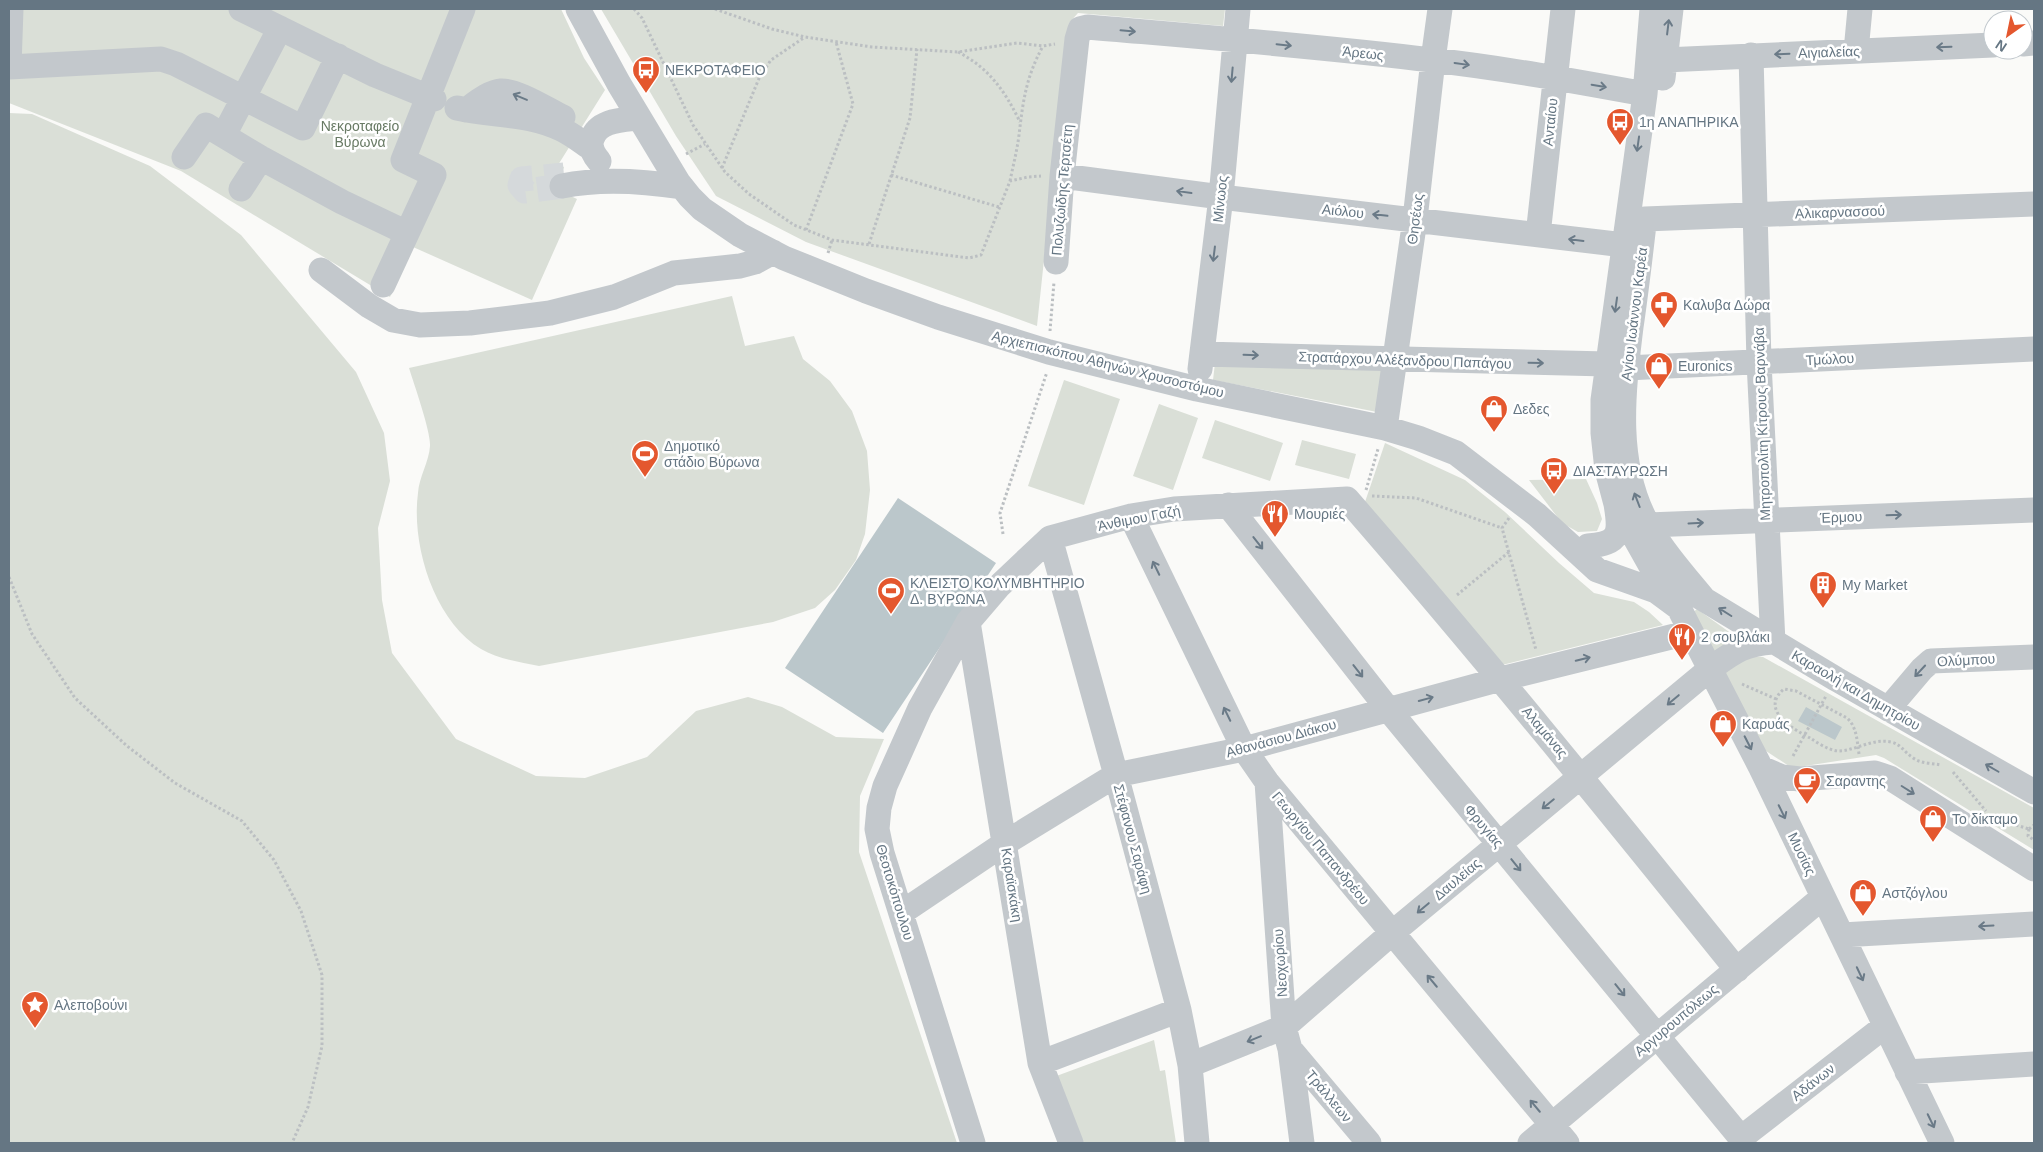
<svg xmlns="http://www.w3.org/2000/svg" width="2043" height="1152" viewBox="0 0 2043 1152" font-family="Arial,sans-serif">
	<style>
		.green { fill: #dadfd7 }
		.water { fill: #bbc7cb }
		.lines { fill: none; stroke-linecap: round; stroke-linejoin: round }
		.minor-tunnel { stroke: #d5d9db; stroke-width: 25; stroke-dasharray: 25 12; stroke-linecap: butt }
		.path { stroke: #bbbfc2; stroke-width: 3; stroke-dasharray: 2.5 2.5; stroke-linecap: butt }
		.minor { stroke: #c3c8cc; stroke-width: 25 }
		.oneway { stroke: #6a7a87 }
		.labels { text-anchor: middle; stroke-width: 5; stroke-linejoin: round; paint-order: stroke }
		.street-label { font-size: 14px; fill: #657683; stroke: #fff }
		.poi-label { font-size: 14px; fill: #657683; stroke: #fff; text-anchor: start }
		.park-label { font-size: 14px; fill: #687a64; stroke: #fff }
	</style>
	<rect width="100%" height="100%" fill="#fafaf8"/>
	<path class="green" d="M9,9H561L584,58L605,90L558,165L564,167L556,189L577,199L532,300L413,247L390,297L181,171L9,103Z
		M601,9H1225L1223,26L1078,13L1069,23L1037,326L806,242L716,196L676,136Z
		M9,113L32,114L150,166L241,235L356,372L384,433L390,481L378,528L382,600L392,653L456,739L536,776L585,778L647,757L696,711L748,697L782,707L836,737L884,739L860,796L859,852L957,1143H9Z
		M732,296L745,346L794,336L803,359L830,381L852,411L867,451L870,490L865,534L856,560L835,590L815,608L773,622L539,666C520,662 498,659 481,649C434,621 411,545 418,493C419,477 429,462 430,446C431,432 414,384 409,368Z
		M1215,363L1382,370L1377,412L1213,380Z
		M1064,380L1120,399L1084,505L1028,486Z
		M1159,404L1198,418L1173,490L1133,476Z
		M1215,420L1283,443L1270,481L1202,458Z
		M1302,440L1356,454L1349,479L1295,465Z
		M1385,443L1465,480L1505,512L1559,563L1594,593L1634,602L1649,612L1663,625L1498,666L1365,502Z
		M1586,479L1597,503L1602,519L1597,531L1578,532L1562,523L1529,480Z
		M1697,609L1739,639L1715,656L1691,614Z
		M1754,656L1763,657L2034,808V850L1884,758L1876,755L1792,768L1763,749L1724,670Z
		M1154,1040L1160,1071L1165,1070L1176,1143H1078L1051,1078Z"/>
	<path class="water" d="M898,498L996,563L883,733L785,668Z
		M1806,707L1842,727L1835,740L1798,721Z"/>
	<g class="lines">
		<path class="minor-tunnel" d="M562,186L525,191L520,185L522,179L564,175"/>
		<path class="path" d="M634,9L642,18L693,125L725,172L749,194L794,225L832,240L969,258L981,255L1010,181L1028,177L1041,176
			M715,9L772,29L805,37L872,47L958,52L1017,43L1043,46L1055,44
			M958,52C989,68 1005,91 1020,122
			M686,154L705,144
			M722,168L760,76L771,60L805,37
			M891,175L999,207
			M1010,181C1013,166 1017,151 1019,135C1023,101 1026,77 1043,46
			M806,230L853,104L836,42
			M869,244L910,118L917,49
			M828,253L832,240
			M1050,331L1054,282
			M1366,490L1378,449
			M1372,496L1416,498L1502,528
			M1509,518L1502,528L1536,650
			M1003,534L1000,513L1047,372
			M9,577L32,634L75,698L127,746L175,783L242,821L274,860L301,911L322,975V1046L308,1107L292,1143
			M1457,595L1509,552
			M1742,684L1776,699
			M1859,754C1857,741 1857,727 1847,718L1796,691L1784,689C1759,710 1793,729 1810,738C1818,743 1828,750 1838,751C1855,751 1872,738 1891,742C1901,744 1904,752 1912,757C1920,764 1932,763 1941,765
			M1793,756L1826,696
			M1953,772L1986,811
			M1997,819L2029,829
			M2029,829L2028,836L2034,840
			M2029,829L2034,825"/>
		<path class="minor" d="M241,9L375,75L434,99
			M578,9L619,84L678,182L690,197L702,209L740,235L784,258L866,291L938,317L1049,352L1197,389L1385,428L1418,438L1456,453L1537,515L1597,570L1656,591L1679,608
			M1652,9L1645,94L1603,400V433L1607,470L1616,504L1653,570L1679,608L1710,669L1761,768L1942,1143
			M2023,44L2034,43
			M1856,51L1860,9
			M1665,60L1993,45
			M9,66L11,9
			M9,67L161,59L176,64L303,128L338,56
			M1663,78L1671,9
			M457,108C492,116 530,113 563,130C573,135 583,143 592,149
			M466,110C476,103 489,92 501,91C517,90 548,110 563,117
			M224,135L280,28
			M184,157L206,125L261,158L342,202L407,233
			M599,161C594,155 589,147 592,139C598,120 622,120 639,118
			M1062,176L1221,197L1624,245
			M562,186C601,178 643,181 682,187
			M241,189L261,158
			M1645,219L2034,204
			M1644,224C1640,259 1636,293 1631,327C1623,393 1614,464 1648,525C1663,551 1684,575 1703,598
			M1538,235L1563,9
			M1056,262L1062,176L1077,39L1080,29L1088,27C1203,37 1317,46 1432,60C1503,68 1574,81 1645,94
			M321,270L369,306L393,320L420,325L470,323L550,313L614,297L674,273L740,266L755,262L773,252
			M383,285L434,175L403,160L463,9
			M1202,354L1607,364
			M1626,368L2034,349
			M1200,369L1221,197L1238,9
			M1385,428L1415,219L1433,60L1440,9
			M1228,505L1388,709L1745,1143
			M1131,516L1244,749L1267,782L1567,1143
			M1648,525L2034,510
			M1050,538L1116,775L1179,1010L1190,1065L1197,1143
			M1588,546C1620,543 1621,534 1616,504
			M1690,591L1836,679L2034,792
			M968,622L1040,1063L1071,1143
			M1888,709L1922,669L1931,661L2034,657
			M1761,768L1782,777L1800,779L1875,773L1890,778L2034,869
			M1267,782L1284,1027L1290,1049L1302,1143
			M901,913L1005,843L1116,775L1244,749L1501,679L1691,632
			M1842,935L2034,924
			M1290,1049L1369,1143
			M1040,1063L1179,1010
			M1190,1065L1284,1027L1392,933L1710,669C1734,652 1743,644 1773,642L1759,362L1751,55
			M1907,1072L2034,1064
			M1741,1138L1885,1026
			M973,1143L882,853L877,829L879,808L885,786L920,708L968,622L998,587L1050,538L1131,516L1174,509L1347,499C1481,653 1609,811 1737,970
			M1530,1143L1823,897"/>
	</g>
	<defs><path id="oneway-shaft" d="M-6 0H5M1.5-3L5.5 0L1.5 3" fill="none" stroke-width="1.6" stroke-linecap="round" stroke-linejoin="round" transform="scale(1.25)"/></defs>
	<g class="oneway">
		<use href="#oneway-shaft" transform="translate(1668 27) rotate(-83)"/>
		<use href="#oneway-shaft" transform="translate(1128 31) rotate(5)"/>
		<use href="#oneway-shaft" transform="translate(1284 45) rotate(6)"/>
		<use href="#oneway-shaft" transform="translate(1944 47) rotate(178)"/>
		<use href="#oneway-shaft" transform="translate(1782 54) rotate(178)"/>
		<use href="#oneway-shaft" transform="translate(1462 64) rotate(8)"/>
		<use href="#oneway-shaft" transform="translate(1232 75) rotate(95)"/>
		<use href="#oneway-shaft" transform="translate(1599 86) rotate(10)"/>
		<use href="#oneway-shaft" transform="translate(520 97) rotate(-157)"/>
		<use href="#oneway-shaft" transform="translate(1638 144) rotate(98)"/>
		<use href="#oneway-shaft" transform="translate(1184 192) rotate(-172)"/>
		<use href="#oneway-shaft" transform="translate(1380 215) rotate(-174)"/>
		<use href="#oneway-shaft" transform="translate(1576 240) rotate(-173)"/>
		<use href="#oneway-shaft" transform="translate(1214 254) rotate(97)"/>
		<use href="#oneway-shaft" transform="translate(1616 305) rotate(98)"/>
		<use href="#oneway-shaft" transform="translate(1251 355) rotate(2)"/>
		<use href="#oneway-shaft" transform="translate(1536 363) rotate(1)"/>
		<use href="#oneway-shaft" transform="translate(1637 500) rotate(-111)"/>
		<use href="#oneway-shaft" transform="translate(1894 515) rotate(-2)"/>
		<use href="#oneway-shaft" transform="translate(1696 523) rotate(-3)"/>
		<use href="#oneway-shaft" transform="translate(1258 543) rotate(52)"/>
		<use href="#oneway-shaft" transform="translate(1156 568) rotate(-116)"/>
		<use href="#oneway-shaft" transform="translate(1725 612) rotate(-148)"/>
		<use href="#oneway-shaft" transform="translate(1583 659) rotate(-14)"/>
		<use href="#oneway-shaft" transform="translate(1358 671) rotate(52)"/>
		<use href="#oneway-shaft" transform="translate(1920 671) rotate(133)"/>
		<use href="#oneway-shaft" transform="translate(1426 699) rotate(-15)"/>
		<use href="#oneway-shaft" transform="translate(1673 700) rotate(140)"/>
		<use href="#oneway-shaft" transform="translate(1227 714) rotate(-116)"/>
		<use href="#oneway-shaft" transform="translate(1748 743) rotate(63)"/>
		<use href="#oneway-shaft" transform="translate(1992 768) rotate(-150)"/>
		<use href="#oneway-shaft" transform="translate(1908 790) rotate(32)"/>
		<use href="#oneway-shaft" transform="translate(1548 804) rotate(141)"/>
		<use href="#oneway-shaft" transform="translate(1782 812) rotate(64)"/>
		<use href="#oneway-shaft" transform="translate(1516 865) rotate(51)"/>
		<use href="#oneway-shaft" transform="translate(1423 908) rotate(140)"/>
		<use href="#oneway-shaft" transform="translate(1986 926) rotate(177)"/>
		<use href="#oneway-shaft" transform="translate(1860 974) rotate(65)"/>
		<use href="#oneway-shaft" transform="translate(1432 981) rotate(-130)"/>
		<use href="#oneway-shaft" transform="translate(1620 990) rotate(51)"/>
		<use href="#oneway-shaft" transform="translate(1254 1039) rotate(158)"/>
		<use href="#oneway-shaft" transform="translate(1535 1106) rotate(-130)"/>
		<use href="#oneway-shaft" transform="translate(1931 1121) rotate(64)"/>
	</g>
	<defs>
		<symbol id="bus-pin" viewBox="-11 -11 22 30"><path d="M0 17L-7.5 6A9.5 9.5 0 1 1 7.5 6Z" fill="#e4572e" stroke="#fff"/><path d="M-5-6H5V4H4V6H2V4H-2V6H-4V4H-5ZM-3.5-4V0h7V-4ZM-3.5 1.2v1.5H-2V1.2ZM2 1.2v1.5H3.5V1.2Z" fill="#fff"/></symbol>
		<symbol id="pharmacy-pin" viewBox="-11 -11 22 30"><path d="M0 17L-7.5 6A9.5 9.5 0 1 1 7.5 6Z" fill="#e4572e" stroke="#fff"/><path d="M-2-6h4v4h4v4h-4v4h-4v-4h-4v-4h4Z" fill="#fff"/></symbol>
		<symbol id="shop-pin" viewBox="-11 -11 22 30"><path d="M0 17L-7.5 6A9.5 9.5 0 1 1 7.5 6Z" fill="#e4572e" stroke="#fff"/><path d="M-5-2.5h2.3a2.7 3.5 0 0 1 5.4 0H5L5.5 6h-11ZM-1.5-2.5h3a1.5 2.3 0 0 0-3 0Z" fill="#fff"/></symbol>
		<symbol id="stadium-pin" viewBox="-11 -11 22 30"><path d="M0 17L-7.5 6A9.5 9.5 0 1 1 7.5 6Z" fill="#e4572e" stroke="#fff"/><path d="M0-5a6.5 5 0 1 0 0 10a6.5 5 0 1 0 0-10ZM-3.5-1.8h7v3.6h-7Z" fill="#fff"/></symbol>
		<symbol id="restaurant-pin" viewBox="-11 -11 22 30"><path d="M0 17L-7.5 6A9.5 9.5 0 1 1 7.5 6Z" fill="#e4572e" stroke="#fff"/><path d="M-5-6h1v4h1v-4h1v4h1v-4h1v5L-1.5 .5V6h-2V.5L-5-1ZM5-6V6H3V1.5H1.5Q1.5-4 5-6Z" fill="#fff"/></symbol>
		<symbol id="building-pin" viewBox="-11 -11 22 30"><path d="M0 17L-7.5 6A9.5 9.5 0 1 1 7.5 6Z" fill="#e4572e" stroke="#fff"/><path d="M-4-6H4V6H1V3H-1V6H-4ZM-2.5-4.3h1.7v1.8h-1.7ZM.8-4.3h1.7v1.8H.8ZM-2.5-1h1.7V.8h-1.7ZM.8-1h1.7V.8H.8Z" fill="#fff"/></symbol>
		<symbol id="cafe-pin" viewBox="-11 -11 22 30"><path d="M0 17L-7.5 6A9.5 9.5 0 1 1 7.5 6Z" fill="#e4572e" stroke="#fff"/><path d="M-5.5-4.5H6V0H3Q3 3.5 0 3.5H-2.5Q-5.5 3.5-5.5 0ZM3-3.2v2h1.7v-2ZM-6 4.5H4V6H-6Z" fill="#fff"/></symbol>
		<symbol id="sight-pin" viewBox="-11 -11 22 30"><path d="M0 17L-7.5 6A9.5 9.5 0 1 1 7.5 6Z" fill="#e4572e" stroke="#fff"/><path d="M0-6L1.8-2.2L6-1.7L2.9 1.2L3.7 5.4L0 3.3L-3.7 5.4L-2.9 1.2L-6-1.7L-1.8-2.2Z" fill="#fff"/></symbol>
	</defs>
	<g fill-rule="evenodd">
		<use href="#bus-pin" x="630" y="54" width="32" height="43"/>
		<use href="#bus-pin" x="1604" y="106" width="32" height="43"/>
		<use href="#pharmacy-pin" x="1648" y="289" width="32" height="43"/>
		<use href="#shop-pin" x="1643" y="350" width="32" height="43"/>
		<use href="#shop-pin" x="1478" y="393" width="32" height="43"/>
		<use href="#stadium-pin" x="629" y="438" width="32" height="43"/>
		<use href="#bus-pin" x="1538" y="455" width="32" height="43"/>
		<use href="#restaurant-pin" x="1259" y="498" width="32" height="43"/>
		<use href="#building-pin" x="1807" y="569" width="32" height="43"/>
		<use href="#stadium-pin" x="875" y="575" width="32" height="43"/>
		<use href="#restaurant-pin" x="1666" y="621" width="32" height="43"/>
		<use href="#shop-pin" x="1707" y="708" width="32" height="43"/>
		<use href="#cafe-pin" x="1791" y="765" width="32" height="43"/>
		<use href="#shop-pin" x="1917" y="803" width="32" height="43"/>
		<use href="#shop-pin" x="1847" y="877" width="32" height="43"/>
		<use href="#sight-pin" x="19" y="989" width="32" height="43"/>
	</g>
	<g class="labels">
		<g class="street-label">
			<text transform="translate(1829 52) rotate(-2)" y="5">Αιγιαλείας</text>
			<text transform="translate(1363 53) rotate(6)" y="5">Άρεως</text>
			<text transform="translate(1550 122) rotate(-84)" y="5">Ανταίου</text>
			<text transform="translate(1062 190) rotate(-85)" y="5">Πολυζωίδης Τερτσέτη</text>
			<text transform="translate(1220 199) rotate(-84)" y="5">Μίνωος</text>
			<text transform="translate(1343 211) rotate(6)" y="5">Αιόλου</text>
			<text transform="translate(1840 212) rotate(-2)" y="5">Αλικαρνασσού</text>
			<text transform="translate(1415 219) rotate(-83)" y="5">Θησέως</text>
			<text transform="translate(1634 314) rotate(-83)" y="5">Αγίου Ιωάννου Καρέα</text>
			<text transform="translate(1830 359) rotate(-3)" y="5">Τμώλου</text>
			<text transform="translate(1405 360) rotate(2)" y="5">Στρατάρχου Αλέξανδρου Παπάγου</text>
			<text transform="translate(1108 364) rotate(14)" y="5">Αρχιεπισκόπου Αθηνών Χρυσοστόμου</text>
			<text transform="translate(1762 424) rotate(-92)" y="5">Μητροπολίτη Κίτρους Βαρνάβα</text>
			<text transform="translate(1841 517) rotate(-2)" y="5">Έρμου</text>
			<text transform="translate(1139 518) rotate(-11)" y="5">Άνθιμου Γαζή</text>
			<text transform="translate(1966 660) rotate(-3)" y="5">Ολύμπου</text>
			<text transform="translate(1856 690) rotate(30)" y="5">Καραολή και Δημητρίου</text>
			<text transform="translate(1545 732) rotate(50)" y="5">Αλαμάνας</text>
			<text transform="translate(1281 738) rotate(-15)" y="5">Αθανάσιου Διάκου</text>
			<text transform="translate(1484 826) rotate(50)" y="5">Φρυγίας</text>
			<text transform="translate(1133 839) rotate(75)" y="5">Στέφανου Σαράφη</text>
			<text transform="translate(1321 848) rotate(50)" y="5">Γεωργίου Παπανδρέου</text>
			<text transform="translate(1802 854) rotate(64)" y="5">Μυσίας</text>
			<text transform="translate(1457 879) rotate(-40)" y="5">Δαυλείας</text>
			<text transform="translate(1012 885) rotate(81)" y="5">Καραϊσκάκη</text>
			<text transform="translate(895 892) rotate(73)" y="5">Θεοτοκόπουλου</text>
			<text transform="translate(1280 963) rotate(-94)" y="5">Νεοχωρίου</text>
			<text transform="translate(1676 1020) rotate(-40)" y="5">Αργυρουπόλεως</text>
			<text transform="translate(1813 1082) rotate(-38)" y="5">Αδάνων</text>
			<text transform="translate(1329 1096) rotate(50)" y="5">Τράλλεων</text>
		</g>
		<g class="poi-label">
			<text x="665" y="75">ΝΕΚΡΟΤΑΦΕΙΟ</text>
			<text x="1639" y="127">1η ΑΝΑΠΗΡΙΚΑ</text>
			<text x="1683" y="310">Καλυβα Δώρα</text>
			<text x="1678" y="371">Euronics</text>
			<text x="1513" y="414">Δεδες</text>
			<text x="664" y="451">Δημοτικό<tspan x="664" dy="16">στάδιο Βύρωνα</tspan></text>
			<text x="1573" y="476">ΔΙΑΣΤΑΥΡΩΣΗ</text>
			<text x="1294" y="519">Μουριές</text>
			<text x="910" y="588">ΚΛΕΙΣΤΟ ΚΟΛΥΜΒΗΤΗΡΙΟ<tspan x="910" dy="16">Δ. ΒΥΡΩΝΑ</tspan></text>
			<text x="1842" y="590">My Market</text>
			<text x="1701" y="642">2 σουβλάκι</text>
			<text x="1742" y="729">Καρυάς</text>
			<text x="1826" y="786">Σαραντης</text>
			<text x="1952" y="824">Το δίκταμο</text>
			<text x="1882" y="898">Αστζόγλου</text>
			<text x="54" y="1010">Αλεποβούνι</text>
		</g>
		<g class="park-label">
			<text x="360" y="131">Νεκροταφείο<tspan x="360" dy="16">Βύρωνα</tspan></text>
		</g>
	</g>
	<rect width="2043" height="1152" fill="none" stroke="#657683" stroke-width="20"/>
	<g transform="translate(2008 35) rotate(213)"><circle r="24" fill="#ffffff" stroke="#c1c8cd"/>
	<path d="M0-4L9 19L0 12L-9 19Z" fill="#e4572e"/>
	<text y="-8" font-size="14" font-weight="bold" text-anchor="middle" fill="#657683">N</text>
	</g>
</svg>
